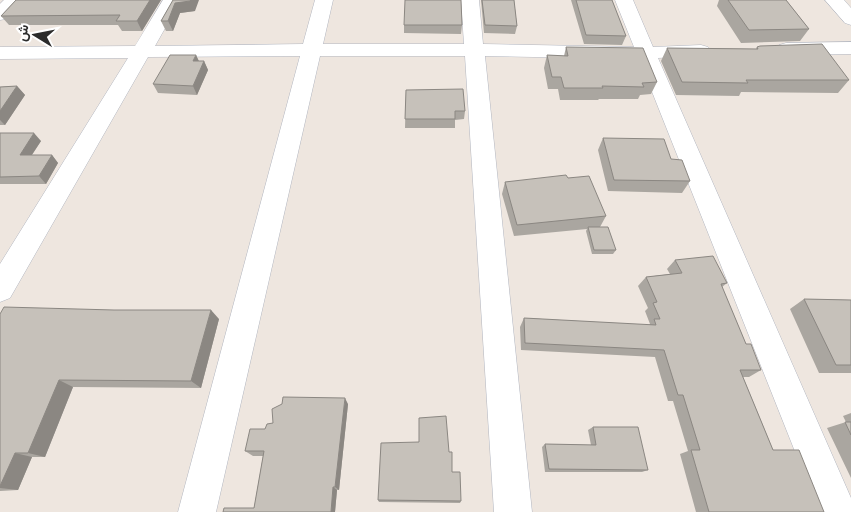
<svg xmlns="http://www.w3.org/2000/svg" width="851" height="512" viewBox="0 0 851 512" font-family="'Exo 2',Vazirmatn,sans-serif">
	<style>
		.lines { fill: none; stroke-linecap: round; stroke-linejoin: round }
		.street-casing { stroke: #b2b6c0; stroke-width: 1 }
		.street { fill: #fff; fill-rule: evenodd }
		.wall { fill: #aaa6a0 }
		.shaded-wall { fill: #8b8782 }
		.building { fill: #c6c1ba; stroke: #8b8782 }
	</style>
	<rect width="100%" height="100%" fill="#eee6df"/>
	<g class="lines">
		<defs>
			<path id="street" d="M4,0H23L6,19L0,20V4Z
				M163,0H181L155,46L303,44L315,0H333L323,44H464L461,0H479L483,44L634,47L615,0H633L653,47L701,45L708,47L711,51L708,55L658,58L851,498V512H819L639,59L485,56L532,512H494L465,56H320L216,512H178L300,56L148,57L10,298L0,302V264L128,58L0,59V47L135,46Z
				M825,0H844L851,8V25L845,23Z
				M851,42V54L786,55L779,53L776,49L779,45L786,43Z"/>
		</defs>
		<use href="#street" class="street-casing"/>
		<use href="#street" class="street"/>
	</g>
	<path class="wall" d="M16,0H161L142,31H122L118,25H9L1,16Z
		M173,0L195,11L180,13L173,31H166L161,21Z
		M481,0H514L517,26L515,34L484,33Z
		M571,0H612L626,36L622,45L584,44Z
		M719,0H786L809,29L800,41L741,43L717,6Z
		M404,25H462L461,34L404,33Z
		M566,47L657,82L651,94L640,95L638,99H599L598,100H560L558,89H548L544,68L547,55L564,56Z
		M757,47L849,80L838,93L741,92L739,96L676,95L661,61L667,48L756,49Z
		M196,55L199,61H204L208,70L197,95L158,93L153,84Z
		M17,86L25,95L5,125H0V87Z
		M406,90L465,111L464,119L455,120V128H405Z
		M0,133L41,141L32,155H52L58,163L46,184H0Z
		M603,138L671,159L690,181L682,193L608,191L598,150Z
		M568,178L606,216L600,227L616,250L613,254H592L586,231L587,229L514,236L502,194L505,182Z
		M675,260L727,283L722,287L746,344L761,370L749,377H743L773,450L824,512H696L680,454L688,451L673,401H668L655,357L521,350L520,327L524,318L649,325L650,324L645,311L648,308L638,286L646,277L670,274L667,269Z
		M804,299L851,300V373H819L790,309Z
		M0,314L219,319L201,388L73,387L45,457H32L18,490L0,491Z
		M348,404L339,490H337L335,512H223L254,508L263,456H253L245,451L265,429L273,423Z
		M851,413V478L827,428L846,422L843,416Z
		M593,427L648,470L642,472H545L542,447L545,444L591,445L588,430Z
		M449,452L452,472L461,501L460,503L379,502L378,500Z"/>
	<path class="shaded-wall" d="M150,0H161L142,31L137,21Z
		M191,0H199L195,11L180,13L173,31L168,21L175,3Z
		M196,55L200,64L193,61Z
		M204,61L208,70L197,95L193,86Z
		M17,86L25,95L5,125L0,120V111Z
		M34,133L41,141L27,162L20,155Z
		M52,155L58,163L46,184L39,176Z
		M211,310L219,319L201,388L191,381Z
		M59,380L73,387L45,457L28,453Z
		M345,398L348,404L339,490L335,487Z
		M15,453L32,457L18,490L0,488V486Z
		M333,487L337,490L335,512H331Z"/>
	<path class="building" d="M16,0H150L137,21H116L120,15L1,16Z
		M173,0H191L190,1L175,3L168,21H161Z
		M405,0H461L462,25H404Z
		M482,0H514L517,26L485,25Z
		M576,0H612L626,36L586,35Z
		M728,0H786L809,29L749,30Z
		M822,44L849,80H746L748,83L682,82L667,48L758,49L757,47L760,46Z
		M566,47L643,48L657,82L642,83L644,87L602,86L603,88H564L561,77H552L547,55L568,56Z
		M170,55H196L193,61H204L193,86L153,84Z
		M17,86L0,111V87Z
		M463,89L465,111H455V119H405L406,90Z
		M0,133H34L20,155H52L39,176L0,177Z
		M603,138L664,139L671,159L682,160L690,181L614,180Z
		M566,175L568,178L589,176L606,216L517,225L505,182Z
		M588,227H608L616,250H594Z
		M713,256L727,283L721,284L746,344H751L761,370H740L773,450H799L824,512H709L691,450H700L683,395H678L664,350L525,343L524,318L656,325L654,319H660L653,303L657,302L646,277L682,273L675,260Z
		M804,299L851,300V365H836Z
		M4,307L114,310H211L191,381L59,380L28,453H15L0,486V314Z
		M283,397L345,398L335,487H333L331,512H223L224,508H254L264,451H245L250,429H265L267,424L273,423L272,409L282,404Z
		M446,416L449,452H452V472H460L461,501L378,500L381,443L419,442V418Z
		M845,422H851V435Z
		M593,427H638L648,470L549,469L545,444L596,445Z"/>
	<g transform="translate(35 35) rotate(280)" stroke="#ffffff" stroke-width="4" paint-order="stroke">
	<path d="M0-4L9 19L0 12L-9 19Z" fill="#2c2c2c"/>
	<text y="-8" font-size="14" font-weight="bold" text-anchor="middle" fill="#2c2c2c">ش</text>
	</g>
</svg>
